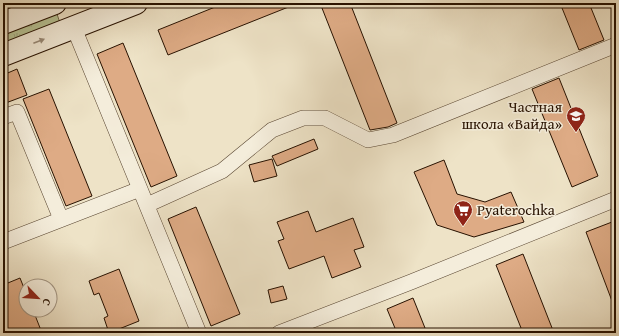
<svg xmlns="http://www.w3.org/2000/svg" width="619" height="336" viewBox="0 0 619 336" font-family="'Gentium Book Plus',serif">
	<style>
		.grass { fill: url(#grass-tufts); stroke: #706a4b }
		.building { fill: #deab85; stroke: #271100 }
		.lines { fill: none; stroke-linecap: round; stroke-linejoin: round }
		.street-casing { stroke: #594632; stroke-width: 16 }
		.secondary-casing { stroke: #271100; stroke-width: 24 }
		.street { stroke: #f4eddb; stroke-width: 15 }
		.secondary { stroke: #f4eddb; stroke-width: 22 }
		.oneway { fill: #988a78 }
		.labels { text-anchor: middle; stroke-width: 3; stroke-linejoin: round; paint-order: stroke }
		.poi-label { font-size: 15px; fill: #271100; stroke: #f4eddb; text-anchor: end }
	</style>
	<defs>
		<pattern id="grass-tufts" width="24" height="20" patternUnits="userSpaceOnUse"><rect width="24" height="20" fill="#b8c496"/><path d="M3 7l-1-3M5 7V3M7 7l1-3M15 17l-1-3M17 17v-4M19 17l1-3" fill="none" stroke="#9ea780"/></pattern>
	</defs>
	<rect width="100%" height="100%" fill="#eee3c7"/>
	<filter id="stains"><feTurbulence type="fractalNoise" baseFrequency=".005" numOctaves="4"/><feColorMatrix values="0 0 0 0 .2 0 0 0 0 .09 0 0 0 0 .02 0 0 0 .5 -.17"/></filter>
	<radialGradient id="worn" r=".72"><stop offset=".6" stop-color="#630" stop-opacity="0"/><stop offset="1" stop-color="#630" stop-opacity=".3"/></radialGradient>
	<path class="grass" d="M55,8L60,23L3,45V29Z"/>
	<path class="building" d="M225,3L296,4L168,55L158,30Z
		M320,3H350L397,123L388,127L370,130Z
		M560,3H589L604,40L579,50Z
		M123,43L177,176L151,187L97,54Z
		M17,69L27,95L3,104V75Z
		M559,78L598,176L572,187L532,89Z
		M49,89L92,196L66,206L23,99Z
		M314,139L318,149L277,166L272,156Z
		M272,159L277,176L254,182L249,165Z
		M444,160L457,194L485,202L511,192L524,222L474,237L437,225L414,172Z
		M196,207L240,314L211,326L168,219Z
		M308,211L316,232L353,218L364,247L354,250L361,267L332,278L324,256L289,269L278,241L284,239L277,222Z
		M612,222L616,232L615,309L586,232Z
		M523,254L554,333H523L496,265Z
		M119,269L139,321L109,333L104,318L108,316L99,293L94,295L89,281Z
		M20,278L26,293V310H33L42,333H8L3,322V285Z
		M283,286L287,299L271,303L268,290Z
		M413,298L427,333H397L387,309Z"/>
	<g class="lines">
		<defs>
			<path id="street" d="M74,28L199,333
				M3,117L17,112L61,219
				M147,205L222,171L272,130L303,118H325L368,140L393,135L616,45
				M3,242L140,189
				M279,333L411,282L616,199"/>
			<path id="secondary" d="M3,23L55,3
				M3,55L136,3"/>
		</defs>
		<use href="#street" class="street-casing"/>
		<use href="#secondary" class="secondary-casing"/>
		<use href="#street" class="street"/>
		<use href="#secondary" class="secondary"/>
	</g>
	<defs><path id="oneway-solid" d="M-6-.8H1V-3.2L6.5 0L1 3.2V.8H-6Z"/></defs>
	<use class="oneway" href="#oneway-solid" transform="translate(39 41) rotate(-21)"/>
	<defs>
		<symbol id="school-pin" viewBox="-11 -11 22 30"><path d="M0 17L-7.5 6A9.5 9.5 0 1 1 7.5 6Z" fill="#8f2418" stroke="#f4eddb"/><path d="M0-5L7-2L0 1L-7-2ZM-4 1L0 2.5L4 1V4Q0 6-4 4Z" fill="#fff"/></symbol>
		<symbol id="supermarket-pin" viewBox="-11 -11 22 30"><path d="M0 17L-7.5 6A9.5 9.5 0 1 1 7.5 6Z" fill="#8f2418" stroke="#f4eddb"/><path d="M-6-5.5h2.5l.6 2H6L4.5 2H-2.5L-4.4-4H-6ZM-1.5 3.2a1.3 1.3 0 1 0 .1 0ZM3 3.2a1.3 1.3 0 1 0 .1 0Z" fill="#fff"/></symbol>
	</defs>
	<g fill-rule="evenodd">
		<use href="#school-pin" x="565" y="105" width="22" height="30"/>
		<use href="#supermarket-pin" x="452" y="199" width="22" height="30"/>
	</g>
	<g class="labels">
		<g class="poi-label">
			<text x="562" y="112">Частная<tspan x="562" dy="17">школа «Вайда»</tspan></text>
			<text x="477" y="215" text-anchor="start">Pyaterochka</text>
		</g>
	</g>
	<rect width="619" height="336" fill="none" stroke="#eee3c7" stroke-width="16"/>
	<rect x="4" y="4" width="611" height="328" fill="none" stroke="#271100" stroke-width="2"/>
	<rect x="8" y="8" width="603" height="320" fill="none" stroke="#271100"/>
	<g transform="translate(38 298) rotate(115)"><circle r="19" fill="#f4eddb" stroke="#a29583"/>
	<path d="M0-3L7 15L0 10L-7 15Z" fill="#8f2418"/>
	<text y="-6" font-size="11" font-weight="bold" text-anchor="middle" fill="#271100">С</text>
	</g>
	<rect width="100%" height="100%" filter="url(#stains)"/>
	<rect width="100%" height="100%" fill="url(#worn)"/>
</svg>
